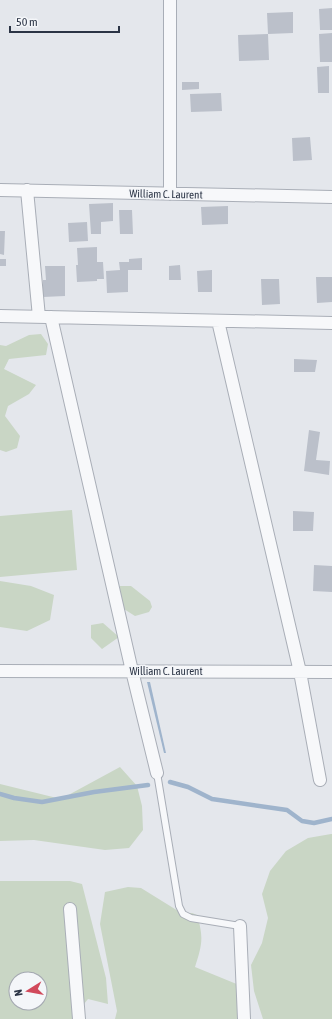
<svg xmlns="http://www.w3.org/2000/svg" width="332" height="1019" viewBox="0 0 332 1019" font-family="'Asap Condensed',sans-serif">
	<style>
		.green { fill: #c9d6c5; fill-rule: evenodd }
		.water { fill: #9fb4cc }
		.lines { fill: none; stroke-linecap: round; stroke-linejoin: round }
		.stream { stroke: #9fb4cc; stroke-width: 4.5 }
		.building { fill: #bbc0ca }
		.lane-casing { stroke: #a9aeb7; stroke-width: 8 }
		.street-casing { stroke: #a9aeb7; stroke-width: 14 }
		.lane { stroke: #f7f8fa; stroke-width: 6 }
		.street { stroke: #f7f8fa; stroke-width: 12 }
		.labels { text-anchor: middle; stroke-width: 3; stroke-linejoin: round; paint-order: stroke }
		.street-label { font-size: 11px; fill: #2b3445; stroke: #f4f6f9 }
	</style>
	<rect width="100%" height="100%" fill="#e4e7ec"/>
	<path class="green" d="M41,334L48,344L46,355L9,359L4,369L36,385L29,394L8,406L5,416L20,436L17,448L6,452L0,450V345L6,346L29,335Z
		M72,510L77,570L0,577V516Z
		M0,581L31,586L54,595L50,620L27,631L0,627Z
		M120,586H131L150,601L152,607L149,612L135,616L116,604Z
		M103,623L119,637L102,649L91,638V625Z
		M120,767L137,786L142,806L143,830L129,848L105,850L34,840L0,841V784L61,799Z
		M331,834H332V1019H263L254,991L251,965L262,943L268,918L262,894L270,871L286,851L308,838Z
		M0,881H70L82,884L106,978L108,1004L88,999L80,1009L79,1019H0ZM16,979H40V1003H16Z
		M128,887L141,888L183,914L192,913L197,915C204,938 202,945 195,967L239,985L238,1019H115L117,1011L100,924L105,892Z"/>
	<path class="water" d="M147,682H150L166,753H164Z"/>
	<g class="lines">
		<path class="stream" d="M170,782L188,787L212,799L287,810L302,821L314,823L332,819
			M0,794L14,798L42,802L94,792L148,785"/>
	</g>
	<path class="building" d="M332,8V30H320L319,9Z
		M293,12V33L268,34L267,13Z
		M332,33V62H320L319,34Z
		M268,34L269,60L239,61L238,35Z
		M329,66V93H318L317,67Z
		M182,82H199V89L182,90Z
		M221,93L222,111L191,112L190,94Z
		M310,137L312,160L293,161L292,138Z
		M113,203V221L101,222V234H91L89,204Z
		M228,206V224L202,225L201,207Z
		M119,210H132L133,234H120Z
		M87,222L88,241L69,242L68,223Z
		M0,231H5L4,255L0,254Z
		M97,247V262H103L104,279H97V281L77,282L76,265H78L77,248Z
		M142,258V270H128V292L107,293L106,271L120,270L119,262H129V259Z
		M0,259H6V266H0Z
		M180,265L181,280H169V266Z
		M45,266H65V296L43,297V280H46Z
		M212,270V292H198L197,271Z
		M316,277H332V302L317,303Z
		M261,279H279L280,304L262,305Z
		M294,359L317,360L315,372H294Z
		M309,430L320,432L316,460L330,461L329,475L304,471Z
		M293,511L314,512L313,531H293Z
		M314,565L332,566V592L313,591Z"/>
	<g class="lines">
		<defs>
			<path id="lane" d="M157,773L179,906L183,914L191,918L240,926"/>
			<path id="street" d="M170,0V194
				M0,190L332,197
				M27,190L39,317
				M0,316L332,323
				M51,317L132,671L157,773
				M218,321L300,672L320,780
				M0,671L332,672
				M70,909L79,1019
				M240,926L244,1019"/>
		</defs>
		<use href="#lane" class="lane-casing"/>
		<use href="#street" class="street-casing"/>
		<use href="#lane" class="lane"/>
		<use href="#street" class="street"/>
	</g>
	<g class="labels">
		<g class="street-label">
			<text transform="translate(166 194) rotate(1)" y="4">William C. Laurent</text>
			<text x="166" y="675">William C. Laurent</text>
		</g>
	</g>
	<g transform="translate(28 991) rotate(259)"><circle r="19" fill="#f4f6f9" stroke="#a4a8b1"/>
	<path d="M0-3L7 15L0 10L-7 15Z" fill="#d1495b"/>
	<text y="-6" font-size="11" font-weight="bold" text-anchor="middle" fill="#2b3445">N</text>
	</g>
	<path d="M10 26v6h109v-6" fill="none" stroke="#2b3445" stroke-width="2"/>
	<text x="16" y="26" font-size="12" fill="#2b3445" stroke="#f4f6f9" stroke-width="3" paint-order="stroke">50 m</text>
</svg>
